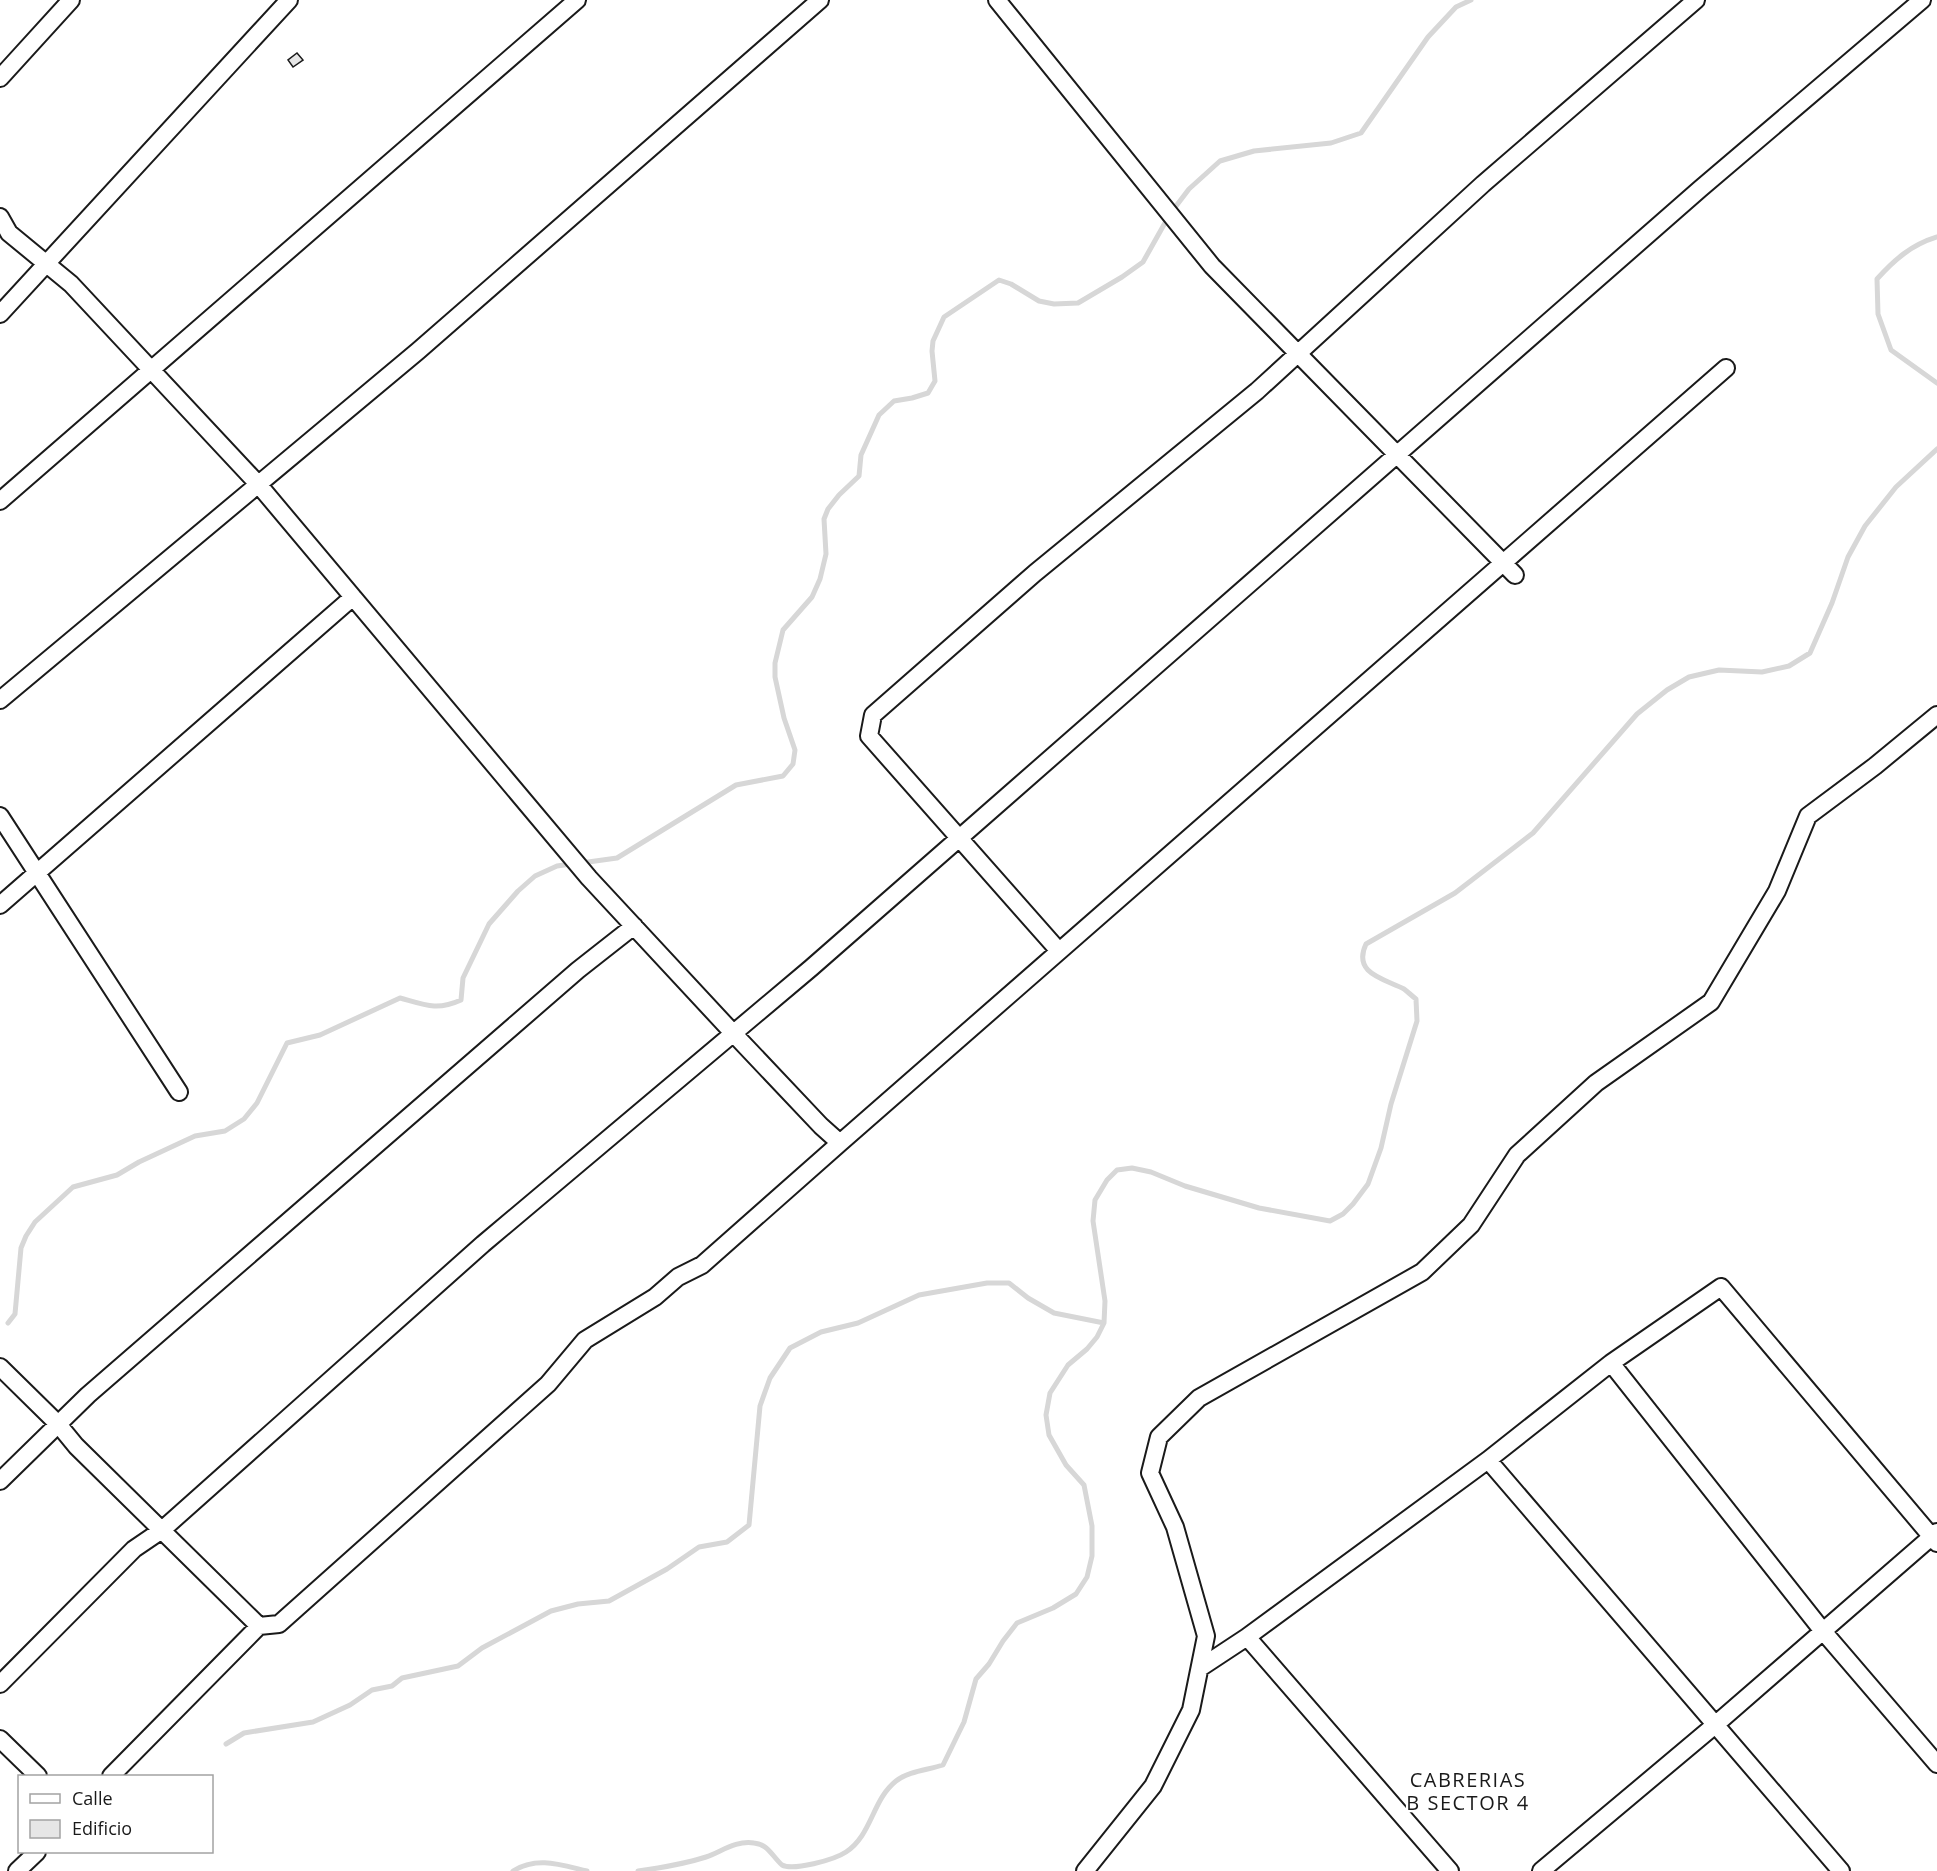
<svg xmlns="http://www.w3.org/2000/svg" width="1937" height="1871" viewBox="0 0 1937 1871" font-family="'Open Sans',sans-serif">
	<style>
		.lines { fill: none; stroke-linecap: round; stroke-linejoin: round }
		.stream { stroke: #d7d7d7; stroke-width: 5 }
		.building { fill: #e6e6e6; stroke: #1a1a1a; stroke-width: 1.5 }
		.street-casing { stroke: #1a1a1a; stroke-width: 20 }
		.street { stroke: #fff; stroke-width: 16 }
		.labels { text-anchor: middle; stroke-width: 4.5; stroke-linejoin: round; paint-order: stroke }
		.neighbourhood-label { font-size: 20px; letter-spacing: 1.5px; fill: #1a1a1a; stroke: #fff }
	</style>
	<rect width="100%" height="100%" fill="#fff"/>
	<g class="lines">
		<path class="stream" d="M1937,237C1911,245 1894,260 1877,279L1878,314L1891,350L1937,383
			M581,863L617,858L736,785L783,776L793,764L795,750L784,718L775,677V663L783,630L812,597L820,579L826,554L824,519L828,509L839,495L859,476L861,455L879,415L894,401L912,398L928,393L935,381L932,351L933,341L944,317L999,280L1011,284L1039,301L1054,304L1078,303L1122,277L1143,262L1170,214L1189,189L1220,161L1254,151L1331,143L1361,133L1428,37L1456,7L1471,0
			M8,1323L15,1314L21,1248L26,1236L35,1222L73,1187L117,1175L139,1162L195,1136L225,1131L244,1119L257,1103L287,1043L320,1035L400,998C425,1005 437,1011 461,1000L463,978L489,924L518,891L535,876L557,866L571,864
			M226,1744L244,1733L313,1722L350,1705L372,1690L392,1686L402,1678L458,1666L482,1648L551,1611L578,1604L609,1601L667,1569L699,1547L727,1542L749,1525L760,1406L770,1378L790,1348L821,1332L858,1323L919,1295L987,1283H1009L1028,1298L1054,1313L1104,1323
			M513,1871C537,1856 561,1865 587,1871
			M638,1871C660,1868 684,1864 706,1857C721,1852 736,1840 754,1843C768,1844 772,1856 782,1865C793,1871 834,1860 846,1852C872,1835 872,1800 896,1781C909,1771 928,1770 943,1765L964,1722L976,1679L989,1664L1003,1641L1017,1623L1053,1608L1076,1594L1087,1577L1092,1556V1526L1084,1485L1066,1465L1049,1435L1046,1415L1050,1393L1068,1365L1087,1349L1097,1337L1104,1323L1105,1301L1093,1221L1095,1200L1107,1180L1117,1170L1132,1168L1151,1172L1185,1186L1259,1208L1330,1221L1343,1214L1353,1204L1368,1184L1381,1148L1391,1104L1417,1021L1416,999C1412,996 1408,992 1404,989C1385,979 1352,974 1366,944L1455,893L1533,833L1637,714L1667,690L1689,677L1719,670L1762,672L1789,666L1810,653L1832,603L1848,557L1865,526L1896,487L1937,449"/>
	</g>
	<path class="building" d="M297,53L303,60L293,67L288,60Z"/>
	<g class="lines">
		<defs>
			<path id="street" d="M997,0L1212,266L1515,575
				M0,78L71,0
				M0,217L9,233L71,284L258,484L589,878L733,1033L821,1126L840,1143
				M0,314L289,0
				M0,501L577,0
				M0,700L418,351L820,0
				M0,816L179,1092
				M0,905L353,597
				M1059,951L869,736L873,715L1035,573L1257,391L1483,184L1696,0
				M1611,1363L1822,1630L1937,1764
				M0,1367L58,1424L76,1446L259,1626
				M1488,1460L1841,1871
				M0,1481L88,1395L578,970L634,926
				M1247,1637L1450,1871
				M1200,1668L1247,1637L1488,1460L1611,1363L1721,1287L1937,1543
				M0,1684L134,1549L162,1530L483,1244L811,968L1700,189L1922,0
				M0,1739L38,1776
				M111,1776L259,1626L279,1624L548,1384L585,1340L655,1297L678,1277L702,1265L840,1143L1726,368
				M17,1871L37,1852
				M1085,1871L1153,1786L1191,1710L1206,1636L1175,1527L1150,1473L1159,1437L1199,1398L1422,1272L1471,1225L1517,1155L1596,1083L1711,1002L1777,891L1808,816L1875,766L1937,715
				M1541,1871L1715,1725L1937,1532"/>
		</defs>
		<use href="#street" class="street-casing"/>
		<use href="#street" class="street"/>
	</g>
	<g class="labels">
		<g class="neighbourhood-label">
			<text x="1468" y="1787">CABRERIAS<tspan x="1468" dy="23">B SECTOR 4</tspan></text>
		</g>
	</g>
	<rect x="18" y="1775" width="195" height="78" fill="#ffffff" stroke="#a3a3a3" stroke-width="1.5"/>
	<rect x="30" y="1794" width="30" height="9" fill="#ffffff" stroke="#a3a3a3" stroke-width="1.5"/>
	<text x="72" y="1805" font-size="18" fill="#1a1a1a">Calle</text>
	<rect x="30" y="1820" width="30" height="18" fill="#e6e6e6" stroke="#a3a3a3" stroke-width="1.5"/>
	<text x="72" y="1835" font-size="18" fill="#1a1a1a">Edificio</text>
</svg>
